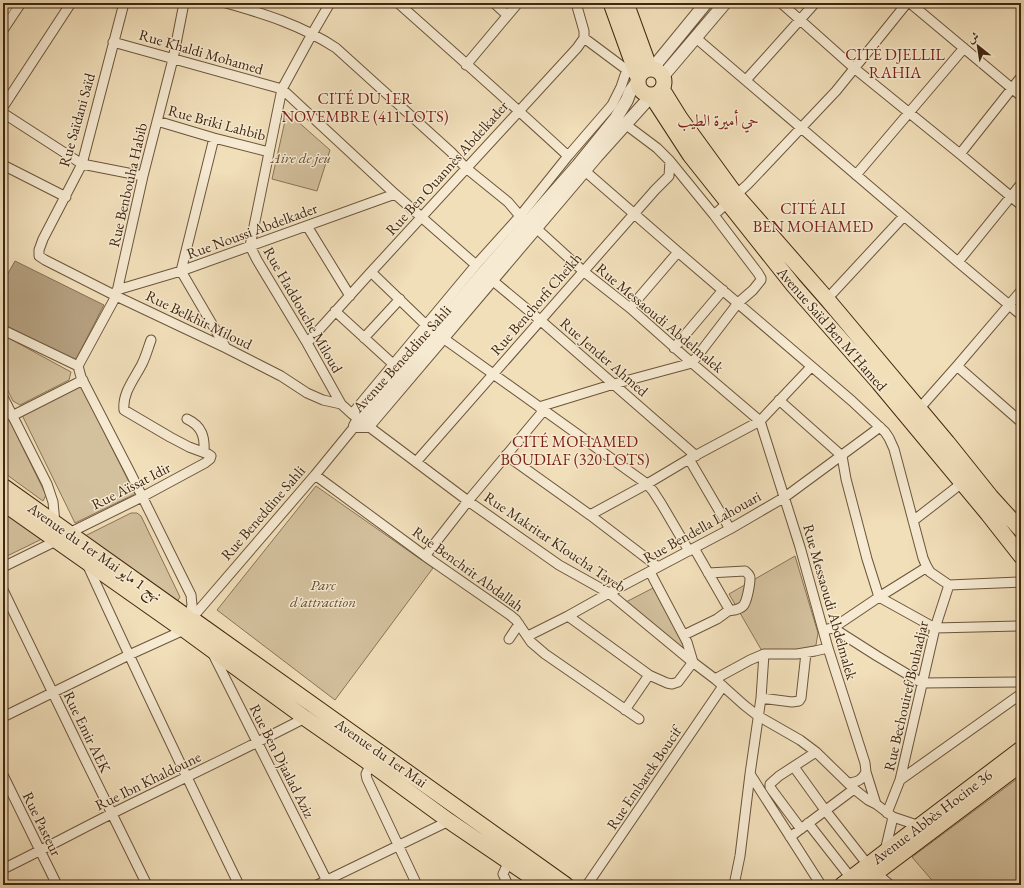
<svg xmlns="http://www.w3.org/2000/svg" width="1024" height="888" viewBox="0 0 1024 888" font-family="'EB Garamond',Amiri,serif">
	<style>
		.green { fill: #d3c09d; stroke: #8a7456 }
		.water { fill: #b5a080; stroke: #867053 }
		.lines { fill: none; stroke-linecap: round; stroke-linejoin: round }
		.minor-casing { stroke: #6c553a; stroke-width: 11 }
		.tertiary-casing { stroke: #6c553a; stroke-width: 14 }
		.primary-casing { stroke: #402710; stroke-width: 17 }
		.minor { stroke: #f6ead2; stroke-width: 9 }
		.tertiary { stroke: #f6ead2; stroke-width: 12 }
		.primary { stroke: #f1dfba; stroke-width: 15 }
		.labels { text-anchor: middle; stroke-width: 3; stroke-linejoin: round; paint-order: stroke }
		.street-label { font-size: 15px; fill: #402710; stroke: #f6ead2 }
		.park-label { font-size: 15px; font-style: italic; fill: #654d33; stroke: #f6ead2 }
		.neighbourhood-label { font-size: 16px; fill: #7a1f14; stroke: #f6ead2 }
	</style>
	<rect width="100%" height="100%" fill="#f1dfba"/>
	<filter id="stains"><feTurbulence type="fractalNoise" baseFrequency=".005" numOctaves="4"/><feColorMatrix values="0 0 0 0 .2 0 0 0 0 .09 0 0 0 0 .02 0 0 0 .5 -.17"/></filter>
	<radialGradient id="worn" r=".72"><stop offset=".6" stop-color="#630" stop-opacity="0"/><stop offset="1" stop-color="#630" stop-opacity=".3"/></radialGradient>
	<path class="green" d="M287,112L330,150L317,191L272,179Z
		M3,335L71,372L69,380L20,405L13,401L3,381Z
		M81,386L135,494L75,523L22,415Z
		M3,407L46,495L43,501L3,472Z
		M316,486L433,568L335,700L217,610Z
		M3,510L44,538L3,558Z
		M131,513H137L141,516L180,597L177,602L85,536Z
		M795,556L818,633L816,645L806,651H762L729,594Z
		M653,588L681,638L688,653L624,603Z
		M1021,776V885H936L912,857Z"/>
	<path class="water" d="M15,261L104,305L75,361L3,324V282Z"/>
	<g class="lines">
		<defs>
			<path id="minor" d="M124,3L82,164L43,239L39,250V256L45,260L116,296L226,348L281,376L307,393L323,400L341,404
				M226,3C265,14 301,25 336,48L451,152L466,168L508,202L520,216L536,228L583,271L630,308L692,363L760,421L800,547L828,648L865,763L866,772L876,804
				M330,3L312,34L282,89L250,246L257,260L307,343L341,404L352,414L468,501L559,565L609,593L690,660L715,679L744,705L758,716L800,740L816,752L854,789L868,800L876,804L893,817L920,826
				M398,3C455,54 512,104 568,156
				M494,3L507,15
				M781,3L854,68L960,154L1021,205
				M910,3L1021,96
				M3,30L21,3
				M584,38L631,73
				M696,38L958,262L1021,315
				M113,42L282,89L395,194L476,265
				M466,65L518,3
				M746,80L815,3
				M3,107L71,3
				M3,113L82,164L143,176
				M157,121L214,138L269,152
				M625,124L657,148L670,161L714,215
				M214,138L181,271L226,348
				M960,154L1021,77
				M3,165L66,197
				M585,171L678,252L852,401L885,432L889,438L894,449L923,558L926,565L930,572L949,585L1021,582
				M856,175L964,48
				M307,226L350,296
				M958,262L1021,184
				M371,272L426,325L443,338L647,484L653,491L662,505L689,551
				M492,280L540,320L696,456
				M117,290L181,271L395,194
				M827,299L904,216
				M630,308L678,252
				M335,311L393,364
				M3,330L78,366L81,377L130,472L191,595L192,605L189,617
				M364,338L400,299
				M307,343L371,272L577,48L584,38V31L576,3
				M674,348L723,290
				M78,366L116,296L143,176L173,59L184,3
				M957,366L1021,422
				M3,397L47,484L53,502L55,523
				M779,400L842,456L846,479L867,559L879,597L935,628L1021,626
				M539,407L614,384L692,363L738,303L753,290L761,280V278L758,273L714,215L748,184L836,91L907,3
				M919,409L957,366L1021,291
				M352,414L476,265L520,216L568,156L612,105L621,87L625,75L632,59
				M12,416L83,380
				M187,419C202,426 205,437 204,452
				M506,455L590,515L658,567
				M689,459L730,529
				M416,462L655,190L669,176L670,161
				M315,475L425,556L510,615L516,620L531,642L545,654L639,719
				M590,515L647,484L689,459L760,421L811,367
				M913,521L962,483
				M69,533L142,497L205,463L210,459L211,456L208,454L189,447L170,437L124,410C122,393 135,378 142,364C146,356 148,348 151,340
				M425,556L468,501L544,410
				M87,564C136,671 187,778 239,885
				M3,567L56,541
				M708,573L745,571C747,573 750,575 750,578C750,584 747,602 743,606C739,610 734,610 728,611
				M3,590L84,757L147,885
				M568,616L649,675L667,683L672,684L678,682L693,662L687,642L650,572
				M192,618L315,475L355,426
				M833,628L877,656L922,683L1021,682
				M828,629L833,628L879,597L927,567
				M684,635L717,619L728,611L729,609L694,548
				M528,636L568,616L609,593L730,529L785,497L880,427
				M509,639L519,624
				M213,654L329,885
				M715,679L750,660L764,654H797L815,651L828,648
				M761,698L792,702L799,701L801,698L806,653
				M625,710L649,675
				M3,717L129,655L184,630
				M371,764L366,774L367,779L417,885
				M794,767L825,810L868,865
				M750,774L821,885
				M3,775L57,885
				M900,780L1021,694
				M848,783C858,782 862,780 866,772
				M887,813L900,780L935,628L949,585
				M808,823L851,878
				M801,829L772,790L770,787V784L779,776L816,752
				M790,837L854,789
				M885,851L893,817
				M3,869C42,850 79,830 117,811C180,780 243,750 305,718
				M876,873L890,885
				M317,885L449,821
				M508,885L503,874L509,861
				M587,885L723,686
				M734,885L740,856L750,774L761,698L764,654"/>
			<path id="tertiary" d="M652,69L706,3
				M663,76L725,3
				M355,426H368L597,156L651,96
				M355,426L359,419L484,272L578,165L616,118L627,100L630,92L637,82"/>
			<path id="primary" d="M611,3L638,78
				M626,3L650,69
				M3,8L6,3
				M638 82a13 13 0 1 1 26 0a13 13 0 1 1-26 0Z
				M662,89L680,118L736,195L827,299L947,442L991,497L1021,530
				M651,95L690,155L794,286L879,383L988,514L1021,556
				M3,486L187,617
				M3,503L182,629
				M195,621L566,885
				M186,631L305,718L371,764L449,821L543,885
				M842,885L885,852L1021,749
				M860,885L1021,764"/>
		</defs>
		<use href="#minor" class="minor-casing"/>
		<use href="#tertiary" class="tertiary-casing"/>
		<use href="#primary" class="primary-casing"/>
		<use href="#minor" class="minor"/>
		<use href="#tertiary" class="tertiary"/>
		<use href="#primary" class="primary"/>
	</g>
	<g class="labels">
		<g class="street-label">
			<text transform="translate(201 52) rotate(16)" y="5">Rue Khaldi Mohamed</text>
			<text transform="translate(77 120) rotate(-74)" y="5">Rue Saïdani Saïd</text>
			<text transform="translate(217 123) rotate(15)" y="5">Rue Briki Lahbib</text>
			<text transform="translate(447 168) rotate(-48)" y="5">Rue Ben Ouannès Abdelkader</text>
			<text transform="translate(128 185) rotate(-77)" y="5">Rue Benbouha Habib</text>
			<text transform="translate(252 231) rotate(-20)" y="5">Rue Noussi Abdelkader</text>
			<text transform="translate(536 304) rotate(-49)" y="5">Rue Benchorfi Cheïkh</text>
			<text transform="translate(303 310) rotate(60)" y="5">Rue Haddouche Miloud</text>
			<text transform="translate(660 318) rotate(40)" y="5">Rue Messaoudi Abdelmalek</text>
			<text transform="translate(199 320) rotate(26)" y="5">Rue Belkhir Miloud</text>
			<text transform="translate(832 329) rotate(49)" y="5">Avenue Saïd Ben M'Hamed</text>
			<text transform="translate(604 357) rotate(41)" y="5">Rue Jender Ahmed</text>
			<text transform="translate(402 359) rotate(-48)" y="5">Avenue Beneddine Sahli</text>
			<text transform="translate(131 486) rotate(-27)" y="5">Rue Aïssat Idir</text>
			<text transform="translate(263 513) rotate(-49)" y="5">Rue Beneddine Sahli</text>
			<text transform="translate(702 527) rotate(-29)" y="5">Rue Bendella Lahouari</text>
			<text transform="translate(555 542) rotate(34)" y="5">Rue Makritar Kloucha Tayeb</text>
			<text transform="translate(95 552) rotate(35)" y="5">Avenue du 1er Mai نهج 1 مايو</text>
			<text transform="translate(468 569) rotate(36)" y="5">Rue Benchrit Abdallah</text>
			<text transform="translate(830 602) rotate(74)" y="5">Rue Messaoudi Abdelmalek</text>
			<text transform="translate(906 696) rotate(-77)" y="5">Rue Bechouiref Bouhadjar</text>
			<text transform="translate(87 732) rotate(64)" y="5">Rue Emir AEK</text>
			<text transform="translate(381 753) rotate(35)" y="5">Avenue du 1er Mai</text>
			<text transform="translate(282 761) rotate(63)" y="5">Rue Ben Djaalad Aziz</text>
			<text transform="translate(644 778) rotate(-56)" y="5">Rue Embarek Boucif</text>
			<text transform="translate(148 781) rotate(-26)" y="5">Rue Ibn Khaldoune</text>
			<text transform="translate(932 817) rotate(-37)" y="5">Avenue Abbès Hocine 36</text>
			<text transform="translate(42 824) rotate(64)" y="5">Rue Pasteur</text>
		</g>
		<g class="park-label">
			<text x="301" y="163">Aire de jeu</text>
			<text x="323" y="590">Parc<tspan x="323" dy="17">d'attraction</tspan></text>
		</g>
		<g class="neighbourhood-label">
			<text x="895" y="60">CITÉ DJELLIL<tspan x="895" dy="18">RAHIA</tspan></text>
			<text x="365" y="104">CITÉ DU 1ER<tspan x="365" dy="18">NOVEMBRE (411 LOTS)</tspan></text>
			<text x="718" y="126">حي أميرة الطيب</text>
			<text x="813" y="214">CITÉ ALI<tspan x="813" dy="18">BEN MOHAMED</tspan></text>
			<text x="575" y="447">CITÉ MOHAMED<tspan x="575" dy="18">BOUDIAF (320 LOTS)</tspan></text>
		</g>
	</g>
	<rect width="1024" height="888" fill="none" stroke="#f1dfba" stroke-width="16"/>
	<rect x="4" y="4" width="1016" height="880" fill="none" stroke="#402710" stroke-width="2"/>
	<rect x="8" y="8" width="1008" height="872" fill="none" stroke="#402710"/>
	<g transform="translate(978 46) rotate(330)" stroke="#f6ead2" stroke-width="3" paint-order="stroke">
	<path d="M0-3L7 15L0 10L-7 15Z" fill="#402710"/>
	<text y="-6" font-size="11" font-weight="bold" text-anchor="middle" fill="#402710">ش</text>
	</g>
	<rect width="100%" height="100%" filter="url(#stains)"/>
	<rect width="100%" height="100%" fill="url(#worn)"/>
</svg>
